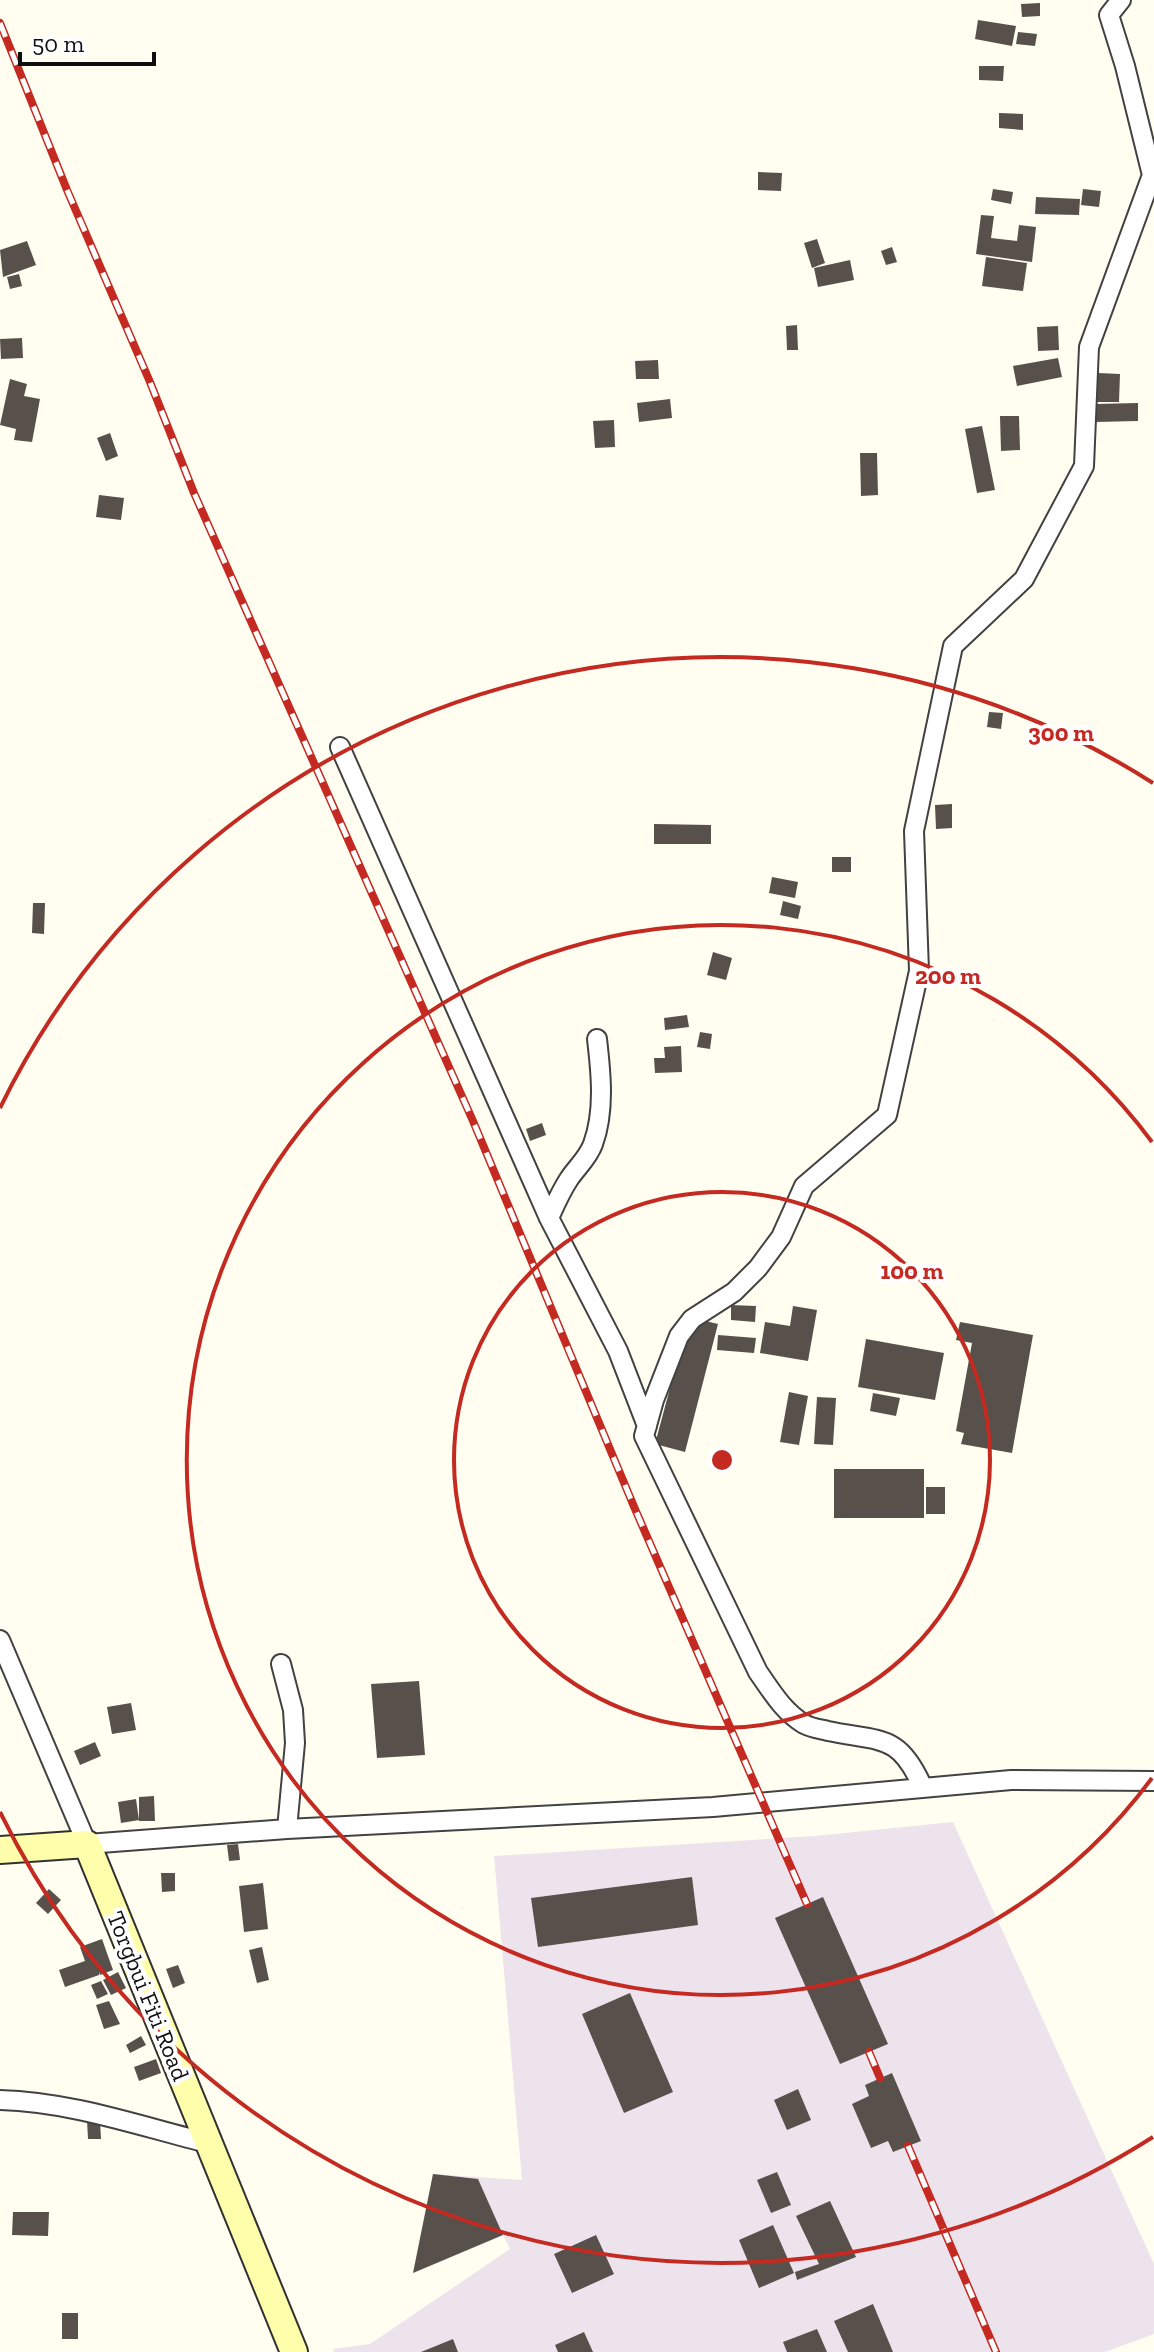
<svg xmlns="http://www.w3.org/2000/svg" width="1154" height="2352" viewBox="0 0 1154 2352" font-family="'Zilla Slab',serif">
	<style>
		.industrial { fill: #ede3ed }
		.building { fill: #58514b }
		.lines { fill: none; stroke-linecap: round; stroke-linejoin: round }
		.street-casing { stroke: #424242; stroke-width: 22 }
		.secondary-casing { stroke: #313131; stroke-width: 30 }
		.street { stroke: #fff; stroke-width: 18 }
		.secondary { stroke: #fffeab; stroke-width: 26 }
		.rail-casing { stroke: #c42a21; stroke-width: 8 }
		.rail { stroke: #fff; stroke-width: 5; stroke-dasharray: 15; stroke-linecap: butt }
		.ring { fill: none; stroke: #c42a21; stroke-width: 4 }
		.labels { text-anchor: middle; stroke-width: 8; stroke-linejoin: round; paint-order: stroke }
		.street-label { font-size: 24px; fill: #0f0f0f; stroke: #fff }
		.centre { fill: #c42a21; stroke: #fff; stroke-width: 4 }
		.ring-label { font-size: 24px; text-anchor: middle; font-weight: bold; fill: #c42a21; stroke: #fff; stroke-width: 8; stroke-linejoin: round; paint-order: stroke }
	</style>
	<rect width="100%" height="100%" fill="#fffef0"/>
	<path class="industrial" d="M953,1822L1154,2264V2334L1105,2352H334L333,2349L370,2344L510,2249L503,2235L413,2273L433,2174L522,2180L494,1856L815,1836Z"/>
	<path class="building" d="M1040,3V16L1022,17L1021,4Z
		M978,20L1016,26L1012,46L975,39Z
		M1018,32L1037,34L1035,46L1016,44Z
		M979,66H1004L1003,81L979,80Z
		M999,113L1023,114V130L999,128Z
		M758,172L782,173L781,191L758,190Z
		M993,189L1013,192L1011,204L991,200Z
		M1083,189L1101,191L1099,207L1081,205Z
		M1036,197L1080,199L1079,215L1035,214Z
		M981,215L994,216L991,238L1017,241L1019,225L1036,227L1032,262L976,254Z
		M817,239L825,263L812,268L804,243Z
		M27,241L36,265L3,277L0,250Z
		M892,247L897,262L886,265L881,251Z
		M986,257L1027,263L1023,291L982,286Z
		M850,260L854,280L818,287L814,268Z
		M19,274L22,286L10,289L7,277Z
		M797,325L798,350H787L786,326Z
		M1058,326L1059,350L1038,351L1037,327Z
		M22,338L23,358L1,359L0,339Z
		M1058,358L1062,377L1017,386L1013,366Z
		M658,360L659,379H636L635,361Z
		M1098,373L1120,374L1119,402H1097Z
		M10,379L27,384L24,396L40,399L32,442L14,440L16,429L0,425Z
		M670,399L672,418L639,422L637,403Z
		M1138,403V421L1096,422L1095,404Z
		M1000,416H1019L1020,450L1001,451Z
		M614,420L615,447L595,448L593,421Z
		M982,426L995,490L977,493L965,429Z
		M110,433L118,456L106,461L97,438Z
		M860,453H877L878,495L861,496Z
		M99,495L124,498L121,520L96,517Z
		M989,712L1003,713L1001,729L987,727Z
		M952,804V828L936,829L935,805Z
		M654,824L711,825V844H654Z
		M832,857H851V872H832Z
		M772,877L798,882L795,898L769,893Z
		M783,901L801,906L798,919L780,915Z
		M33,903H45L44,934L32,933Z
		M713,952L732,958L726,980L707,975Z
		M687,1015L689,1027L665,1030L664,1018Z
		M700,1032L712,1034L710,1049L697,1047Z
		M681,1046L682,1072L655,1073L654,1058H665L664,1047Z
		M542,1123L546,1135L530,1141L526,1129Z
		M731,1305L756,1306L755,1322L731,1320Z
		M793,1306L817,1310L808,1361L760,1353L765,1322L790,1326Z
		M689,1317L718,1324L685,1452L655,1444Z
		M960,1322L1033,1335L1012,1453L961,1444L964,1433L956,1431L972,1343L956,1340Z
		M718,1335L756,1338L754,1353L717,1350Z
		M866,1339L944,1353L935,1400L858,1387Z
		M789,1392L808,1396L799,1445L780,1442Z
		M873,1393L900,1398L896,1416L870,1411Z
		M817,1397L836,1398L833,1445L814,1444Z
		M834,1469H924V1518H834Z
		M926,1487H945V1514H926Z
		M419,1681L425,1755L377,1758L371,1684Z
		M131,1703L136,1730L112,1734L107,1707Z
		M95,1742L101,1756L80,1765L74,1751Z
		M154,1796L155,1821H139V1797Z
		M136,1799L139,1820L121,1823L118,1802Z
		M238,1844L240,1860L229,1861L227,1845Z
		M161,1873H175V1891L162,1892Z
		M692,1877L698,1925L538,1947L531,1898Z
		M263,1883L268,1929L244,1932L239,1886Z
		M49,1889L61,1900L48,1914L36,1903Z
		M823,1897L888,2044L840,2064L775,1918Z
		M102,1939L113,1970L100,1975L99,1972V1975L65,1987L59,1970L85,1961L80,1947Z
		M262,1947L269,1980L257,1983L249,1950Z
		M178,1965L185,1983L173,1988L166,1969Z
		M118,1972L126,1988L111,1995L103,1980Z
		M101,1981L108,1994L97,1999L91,1985Z
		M630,1993L673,2092L624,2113L582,2014Z
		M109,2001L120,2024L104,2029L96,2005Z
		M141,2036L146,2045L130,2053L126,2045Z
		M156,2059L161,2073L139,2081L134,2067Z
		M892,2073L921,2141L893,2152L888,2141L871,2148L852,2104L869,2096L865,2085Z
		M798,2089L811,2120L787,2130L774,2100Z
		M87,2120H100L101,2139H88Z
		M777,2172L791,2205L771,2213L757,2180Z
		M433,2174L478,2179L503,2235L413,2273Z
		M830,2201L856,2257L797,2280L795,2272L819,2264L796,2216Z
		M13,2212H49L48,2236L12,2235Z
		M773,2225L794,2273L759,2288L739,2240Z
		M596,2235L614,2274L572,2293L554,2254Z
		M873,2304L893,2352H848L834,2321Z
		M62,2313H78V2339H62Z
		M817,2329L827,2352H787L783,2342Z
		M584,2332L593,2352H558L555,2345Z
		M453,2339L458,2352H421Z"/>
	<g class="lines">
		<defs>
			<path id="street" d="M340,747L549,1218L618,1351L647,1426
				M549,1218C555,1205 561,1191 569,1179C577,1167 588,1158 593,1144C605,1111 601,1073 597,1039
				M0,1640L87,1844L287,1829L713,1807L1011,1780L1154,1781
				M281,1664L293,1710L295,1743L287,1829
				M923,1788C899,1733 881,1742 828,1731C820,1729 811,1728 804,1724C783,1711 772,1692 758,1672L644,1436L654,1400L679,1336L692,1319L734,1292L758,1268L781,1237L804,1186L887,1115L919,971L914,831L953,646L1024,579L1084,466L1089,347L1152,175L1125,66L1109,15L1121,0
				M0,2100C72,2102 139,2126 208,2143"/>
			<path id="secondary" d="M0,1850L87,1844L294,2352"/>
		</defs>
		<use href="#street" class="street-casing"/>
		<use href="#secondary" class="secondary-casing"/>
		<use href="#street" class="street"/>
		<use href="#secondary" class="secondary"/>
		<defs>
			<path id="rail" d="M0,23L67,190L150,382L194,493L473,1121L635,1509L807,1904
				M869,2052L880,2078
				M908,2146L996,2352"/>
		</defs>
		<use href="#rail" class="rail-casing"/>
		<use href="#rail" class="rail"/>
	</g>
	<g class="ring">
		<circle cx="722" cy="1460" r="268"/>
		<path d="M1152 1778A535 535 0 1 1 1152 1142"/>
		<path d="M1153 2137A803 803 0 0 1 0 1812M0 1108A803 803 0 0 1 1153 783"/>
	</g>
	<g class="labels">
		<g class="street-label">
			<text transform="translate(148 1996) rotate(68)" y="8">Torgbui Fiti Road</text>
		</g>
	</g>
	<circle cx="722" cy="1460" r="12" class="centre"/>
	<g class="ring-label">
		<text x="1061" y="741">300 m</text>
		<text x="948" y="984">200 m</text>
		<text x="912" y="1279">100 m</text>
	</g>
	<path d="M20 52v12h134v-12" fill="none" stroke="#0f0f0f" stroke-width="4"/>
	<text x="32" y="52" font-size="24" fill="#0f0f0f" stroke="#ffffff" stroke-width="6" paint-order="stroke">50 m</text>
</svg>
